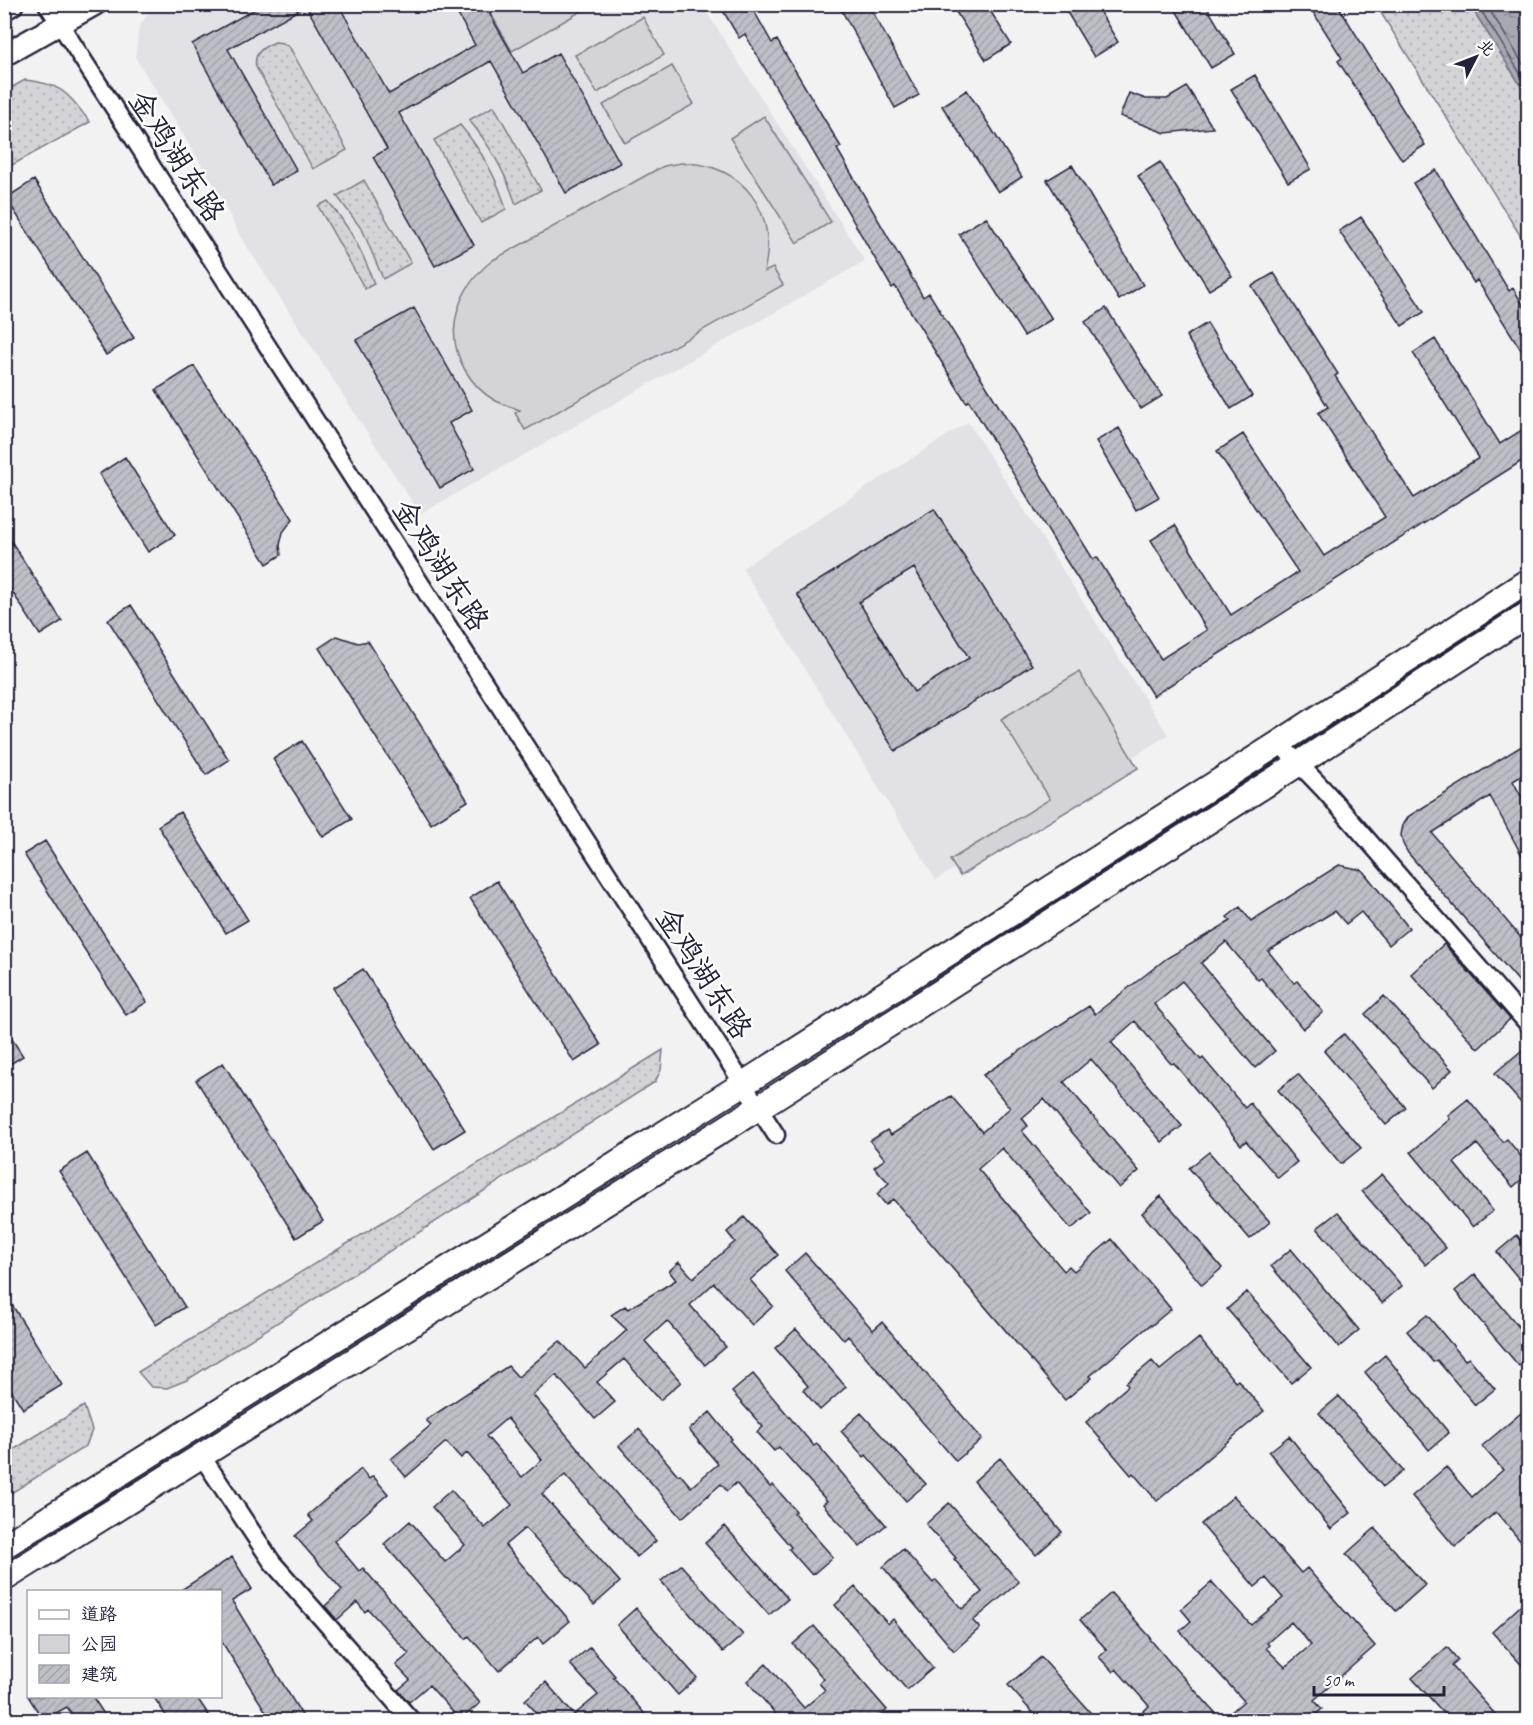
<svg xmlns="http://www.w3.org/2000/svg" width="1533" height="1725" viewBox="0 0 1533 1725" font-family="Caveat,'LXGW WenKai TC',sans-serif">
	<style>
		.built { fill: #e2e2e6 }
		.green { fill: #d3d3d8; stroke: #7a7a8a; stroke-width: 1.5 }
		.garden { fill: url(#garden-dots); stroke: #7a7a8a; stroke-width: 1.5 }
		.water { fill: url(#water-ripples); stroke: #727282; stroke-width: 1.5 }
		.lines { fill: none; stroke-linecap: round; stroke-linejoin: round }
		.shore { stroke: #58586b; stroke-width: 1.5 }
		.building { fill: url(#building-hatch); stroke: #22223b; stroke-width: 1.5; fill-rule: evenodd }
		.minor-casing { stroke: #22223b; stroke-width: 21 }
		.major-casing { stroke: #22223b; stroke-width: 26 }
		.highway-casing { stroke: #22223b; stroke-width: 28 }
		.minor { stroke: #fff; stroke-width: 16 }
		.major { stroke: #fff; stroke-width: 21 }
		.highway { stroke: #fff; stroke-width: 24 }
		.labels { text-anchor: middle; stroke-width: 4.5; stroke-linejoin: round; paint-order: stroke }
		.street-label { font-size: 30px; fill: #22223b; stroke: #fff }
	</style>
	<defs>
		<pattern id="garden-dots" width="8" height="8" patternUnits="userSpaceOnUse" patternTransform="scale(1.5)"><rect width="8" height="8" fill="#d3d3d8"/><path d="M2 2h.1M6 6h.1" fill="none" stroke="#b5b5ba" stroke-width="1.8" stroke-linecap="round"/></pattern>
		<pattern id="water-ripples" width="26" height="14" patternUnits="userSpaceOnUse" patternTransform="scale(1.5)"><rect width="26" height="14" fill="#a8a8b2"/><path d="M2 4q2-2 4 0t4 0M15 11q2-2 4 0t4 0" fill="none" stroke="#888892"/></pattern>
		<pattern id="building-hatch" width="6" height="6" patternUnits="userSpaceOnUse" patternTransform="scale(1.5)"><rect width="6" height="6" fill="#bebec6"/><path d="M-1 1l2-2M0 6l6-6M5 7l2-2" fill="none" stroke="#a3a3ab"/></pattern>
	</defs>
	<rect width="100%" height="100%" fill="#f2f2f3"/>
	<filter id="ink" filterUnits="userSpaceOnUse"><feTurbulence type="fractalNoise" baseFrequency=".0167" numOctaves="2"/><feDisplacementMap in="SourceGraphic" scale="12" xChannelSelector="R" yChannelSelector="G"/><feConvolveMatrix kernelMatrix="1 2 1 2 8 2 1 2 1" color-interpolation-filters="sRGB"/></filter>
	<g filter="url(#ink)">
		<path class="built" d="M163,5H702L865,261L420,514L240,236L214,185L135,57L139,27L149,12Z
			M968,422L1168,735L936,880L742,568Z"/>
		<path class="green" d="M585,5L587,8L512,51L486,5Z
			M643,17L664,55L597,93L575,55Z
			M672,66L694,104L625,143L603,105Z
			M764,116L831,222L797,243L730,138Z
			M681,163C744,162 779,214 764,272L773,268L783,285L525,430L515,413L520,410C511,407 502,404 494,400C482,393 472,382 465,370C442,331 459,286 493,260L654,171L664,166Z
			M1079,672L1138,768L960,876L950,860L1050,799L1001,719Z"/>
		<path class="garden" d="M1376,5H1470L1528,97V248Z
			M275,42L283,43L290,48L347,150L313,169L256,67C253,53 263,47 275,42Z
			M25,80C63,84 67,93 90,122L5,169V91Z
			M494,106L541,190L516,204C505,172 491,146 469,120Z
			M460,125C482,151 497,177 506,209L481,223L434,140Z
			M364,180L411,263L383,279L363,231L337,196Z
			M328,201C349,226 364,253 374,284L365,289L318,206Z
			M663,1050L661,1070L655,1082L187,1380L167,1388L151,1387L138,1372Z
			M84,1406L92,1430L86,1446L5,1497V1455Z"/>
		<path class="water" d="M1470,5H1528V97Z"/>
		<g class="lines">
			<path class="shore" d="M1477,4L1528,86
				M1486,4L1528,72"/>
		</g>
		<path class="building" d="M264,4H338L389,94L475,45L452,4H484L523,73L558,53L620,163L566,193L491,61L399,113L474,245L435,266L373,157L387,149L306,6L228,49L297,171L271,185L192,44Z
			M719,4H750L772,43L777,40L841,147L837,149L923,297L929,293L1093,559L1097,557L1161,659L1207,630L1151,540L1175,525L1231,615L1298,572L1217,451L1243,434L1324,556L1385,517L1318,413L1328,407L1252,286L1274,273L1338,374L1335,376L1414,498L1479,458L1413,353L1435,339L1500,444L1528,426V457L1153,696L1062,554L969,401L966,402L895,286L892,288L745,34L739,38Z
			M854,4H868L919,95L895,108L842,11Z
			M951,4H986L1011,44L986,60Z
			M1062,4H1095L1118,42L1094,57Z
			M1172,4H1205L1235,54L1211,68Z
			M1308,4H1337L1425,145L1402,160L1338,61L1342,58Z
			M1255,75L1311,169L1288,182L1231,89Z
			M1187,87L1213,128L1165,133L1120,116L1129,93L1146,99H1167Z
			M967,90L1022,177L998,192L942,106Z
			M1160,162L1232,276L1209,290L1138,176Z
			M1072,165L1143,285L1119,300L1047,180Z
			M1436,170L1509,291L1513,288L1528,313V361L1477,280L1474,283L1413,183Z
			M34,180L134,338L106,355L6,198Z
			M986,217L1052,319L1024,336L959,234Z
			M1361,217L1424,312L1402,326L1339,231Z
			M414,308L472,410L449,423L474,469L440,488L356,340Z
			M1106,308L1162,396L1141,409L1085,322Z
			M1207,323L1252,396L1231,409L1186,336Z
			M194,366L293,519L283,532L280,545L281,555L267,564L156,390Z
			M1119,428L1159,497L1136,510L1096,441Z
			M125,457L175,535L148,552L99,474Z
			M934,509L1032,665L895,751L797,594ZM914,568L969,658L914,692L859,602Z
			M4,530L62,621L40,635L4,579Z
			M131,605L229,760L206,775L108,620Z
			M337,636L358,643L368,641L468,801L431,824L319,648Z
			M302,741L352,819L323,837L273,759Z
			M1528,742V772L1513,781L1528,809V867L1490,796L1432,833L1528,946V992L1408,853L1403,844L1401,835L1403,825L1409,816Z
			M180,812L248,920L226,933L158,826Z
			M45,841L147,1002L126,1015L24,854Z
			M1339,865L1362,870L1409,928L1389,945L1361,912L1346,924L1335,911L1268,951L1294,983L1297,981L1323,1012L1303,1029L1261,978L1258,980L1226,942L1201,963L1275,1051L1255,1068L1182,981L1154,1004L1201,1060L1203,1058L1245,1108L1250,1103L1297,1162L1278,1178L1246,1141L1241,1145L1174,1063L1171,1064L1135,1021L1111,1042L1182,1126L1162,1142L1091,1059L1064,1082L1139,1171L1119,1188L1044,1099L1022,1118L1028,1126L1022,1131L1091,1213L1071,1229L1002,1148L978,1169L1064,1271L1069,1266L1074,1271L1112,1239L1171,1309L1151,1326L1150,1325L1090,1376L1092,1378L1065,1400L893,1199L886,1205L877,1194L889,1183L874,1167L885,1159L870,1141L887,1130L891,1135L951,1096L982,1132L1010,1108L983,1075L1089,1006L1095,1014L1167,958L1231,921L1227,917L1240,907L1251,921Z
			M497,881L601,1045L574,1062L470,898Z
			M1444,944L1510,1019L1478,1049L1411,974Z
			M363,969L465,1130L434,1149L333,988Z
			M1384,996L1452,1070L1432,1088L1365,1014Z
			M4,1027L23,1056L4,1068Z
			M1344,1034L1406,1108L1386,1125L1324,1051Z
			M1528,1045V1097L1521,1103L1495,1073Z
			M223,1063L323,1221L296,1238L196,1080Z
			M1298,1074L1361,1148L1341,1164L1278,1090Z
			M1468,1099L1503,1142L1507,1139L1528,1165V1174L1513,1187L1477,1144L1454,1163L1493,1211L1473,1227L1411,1152L1450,1119L1448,1115Z
			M1209,1152L1270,1222L1250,1239L1189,1168Z
			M87,1153L185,1307L156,1325L59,1171Z
			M1382,1174L1446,1248L1426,1265L1362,1191Z
			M1161,1196L1222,1268L1202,1285L1142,1213Z
			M1338,1212L1402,1286L1382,1303L1317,1228Z
			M744,1217L778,1255L750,1280L773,1306L752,1325L714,1283L690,1305L726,1347L705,1365L667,1321L645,1341L681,1382L660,1400L624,1359L597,1382L615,1402L595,1419L556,1375L533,1395L656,1541L637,1557L565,1475L542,1494L620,1582L594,1605L525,1528L505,1545L570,1621L543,1644L538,1637L499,1671L469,1636L466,1639L384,1544L410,1521L445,1562L465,1545L432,1507L451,1490L485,1528L512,1505L467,1453L461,1458L446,1442L406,1477L391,1459L431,1425L426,1420L508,1366L518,1377L560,1341L585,1368L627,1330L611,1315L625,1306L628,1309L676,1280L669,1271L679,1262L693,1278L735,1242L727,1232ZM507,1418L542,1460L522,1477L486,1436Z
			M1517,1235L1528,1250V1290L1497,1252Z
			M1291,1249L1359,1330L1339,1347L1271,1266Z
			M805,1253L873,1330L882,1322L982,1439L956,1461L848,1336L844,1340L785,1271Z
			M1475,1274L1528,1338V1358L1519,1366L1455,1291Z
			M4,1292L62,1385L23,1409L4,1379Z
			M1247,1292L1311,1367L1291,1383L1227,1309Z
			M1427,1315L1465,1360L1469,1358L1495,1389L1475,1405L1437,1360L1433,1362L1407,1331Z
			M796,1329L846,1387L820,1410L803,1390L808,1386L775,1348Z
			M1199,1338L1235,1382L1238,1380L1264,1411L1157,1501L1133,1473L1131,1475L1086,1422L1128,1386L1126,1383L1152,1361L1160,1370Z
			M1385,1355L1449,1433L1429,1450L1365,1372Z
			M753,1374L814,1446L817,1444L886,1525L860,1547L823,1504L827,1501L779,1447L774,1451L757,1432L763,1427L732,1392Z
			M1339,1396L1403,1471L1383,1487L1319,1413Z
			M1528,1407V1550L1496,1512L1455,1547L1412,1496L1446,1467L1472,1497L1503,1470L1482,1446Z
			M710,1412L732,1439L730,1441L770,1487L773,1485L796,1511L794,1513L833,1557L812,1575L789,1549L791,1547L736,1483L727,1491L721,1484L682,1518L619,1446L639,1429L678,1475L680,1474L691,1487L718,1464L689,1430Z
			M861,1413L926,1484L906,1501L866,1455L864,1457L841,1431Z
			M1289,1436L1351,1513L1331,1529L1269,1452Z
			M1000,1458L1062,1532L1036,1555L974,1481Z
			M361,1469L369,1479L373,1476L388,1494L334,1541L359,1571L363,1568L480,1703L460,1720L429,1685L409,1702L398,1690L410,1680L396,1665L409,1654L368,1609L365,1612L357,1602L337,1620L325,1606L342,1590L295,1536L313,1521L308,1515Z
			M1234,1496L1301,1573L1307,1568L1375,1646L1314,1700L1322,1709L1310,1720H1222L1244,1701L1180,1631L1191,1621L1181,1609L1212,1582L1251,1625L1283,1598L1266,1578L1255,1587L1201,1524ZM1291,1622L1311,1645L1285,1667L1266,1648L1269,1645L1267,1643Z
			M949,1503L1019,1582L973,1621L980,1628L954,1651L883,1567L903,1549L933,1583L936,1580L962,1609L982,1592L954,1559L956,1558L926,1524Z
			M725,1526L788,1599L769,1615L705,1543Z
			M1375,1528L1425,1585L1396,1611L1346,1554Z
			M232,1557L252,1589L232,1601L305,1720H271L220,1639V1592H178Z
			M681,1565L743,1635L723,1652L661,1581Z
			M855,1587L888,1624L893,1619L933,1668L907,1690L835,1605Z
			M1111,1593L1151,1638L1150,1639L1172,1665L1222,1720H1149L1142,1713L1149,1706L1116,1669L1113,1672L1099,1657L1107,1650L1080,1620Z
			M1528,1599V1672L1492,1632Z
			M636,1608L697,1678L678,1695L617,1625Z
			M814,1626L887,1710L874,1720H781L747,1681L766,1664L804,1708L825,1690L819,1683L824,1679L793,1644Z
			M590,1647L615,1676L613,1677L650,1720H543L525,1700L546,1682L574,1715L598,1695L570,1664Z
			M1447,1647L1458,1660L1452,1666L1495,1714L1489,1720H1450L1412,1678Z
			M1041,1657L1097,1720H1039L1008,1685Z
			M28,1696H92L108,1720H76L67,1707L43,1720Z
			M153,1696H196L212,1720H169Z"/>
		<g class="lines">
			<defs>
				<path id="minor" d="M47,4L776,1135
					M1279,743L1325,791L1528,1024
					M201,1455L272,1562L411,1720"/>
				<path id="major" d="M4,9L12,4
					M4,55L95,4"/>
				<path id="highway" d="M4,1546L751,1079L1279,743L1528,581
					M4,1579L766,1103L1298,764L1528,614"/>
			</defs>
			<use href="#minor" class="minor-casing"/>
			<use href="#major" class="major-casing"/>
			<use href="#highway" class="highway-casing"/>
			<use href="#minor" class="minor"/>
			<use href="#major" class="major"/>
			<use href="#highway" class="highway"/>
		</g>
	</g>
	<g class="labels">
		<g class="street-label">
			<text transform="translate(177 156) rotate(57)" y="10">金鸡湖东路</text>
			<text transform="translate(441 565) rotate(57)" y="10">金鸡湖东路</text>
			<text transform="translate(704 973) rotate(57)" y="10">金鸡湖东路</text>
		</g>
	</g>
	<rect width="1533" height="1725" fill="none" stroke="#fff" stroke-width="24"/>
	<rect x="12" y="12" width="1509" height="1701" fill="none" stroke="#22223b" stroke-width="2" filter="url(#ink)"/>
	<rect x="27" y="1590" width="195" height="108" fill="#ffffff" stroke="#a7a7b1" stroke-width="1.5"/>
	<rect x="39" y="1610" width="30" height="9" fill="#ffffff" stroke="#a7a7b1" stroke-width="1.5"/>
	<text x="81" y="1620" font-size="18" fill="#22223b">道路</text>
	<rect x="39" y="1635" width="30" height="18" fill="#d3d3d8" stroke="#a7a7b1" stroke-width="1.5"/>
	<text x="81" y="1650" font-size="18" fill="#22223b">公园</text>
	<rect x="39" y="1665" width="30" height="18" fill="url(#building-hatch)" stroke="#a7a7b1" stroke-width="1.5"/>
	<text x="81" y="1680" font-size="18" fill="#22223b">建筑</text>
	<g transform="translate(1476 57) rotate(48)" stroke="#ffffff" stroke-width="4.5" paint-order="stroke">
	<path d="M0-4.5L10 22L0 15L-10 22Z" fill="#22223b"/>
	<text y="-9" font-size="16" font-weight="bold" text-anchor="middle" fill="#22223b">北</text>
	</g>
	<path d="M1314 1686v9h130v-9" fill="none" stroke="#22223b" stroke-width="3"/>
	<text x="1323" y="1686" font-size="18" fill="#22223b" stroke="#ffffff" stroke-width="4.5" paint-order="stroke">50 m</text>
</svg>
